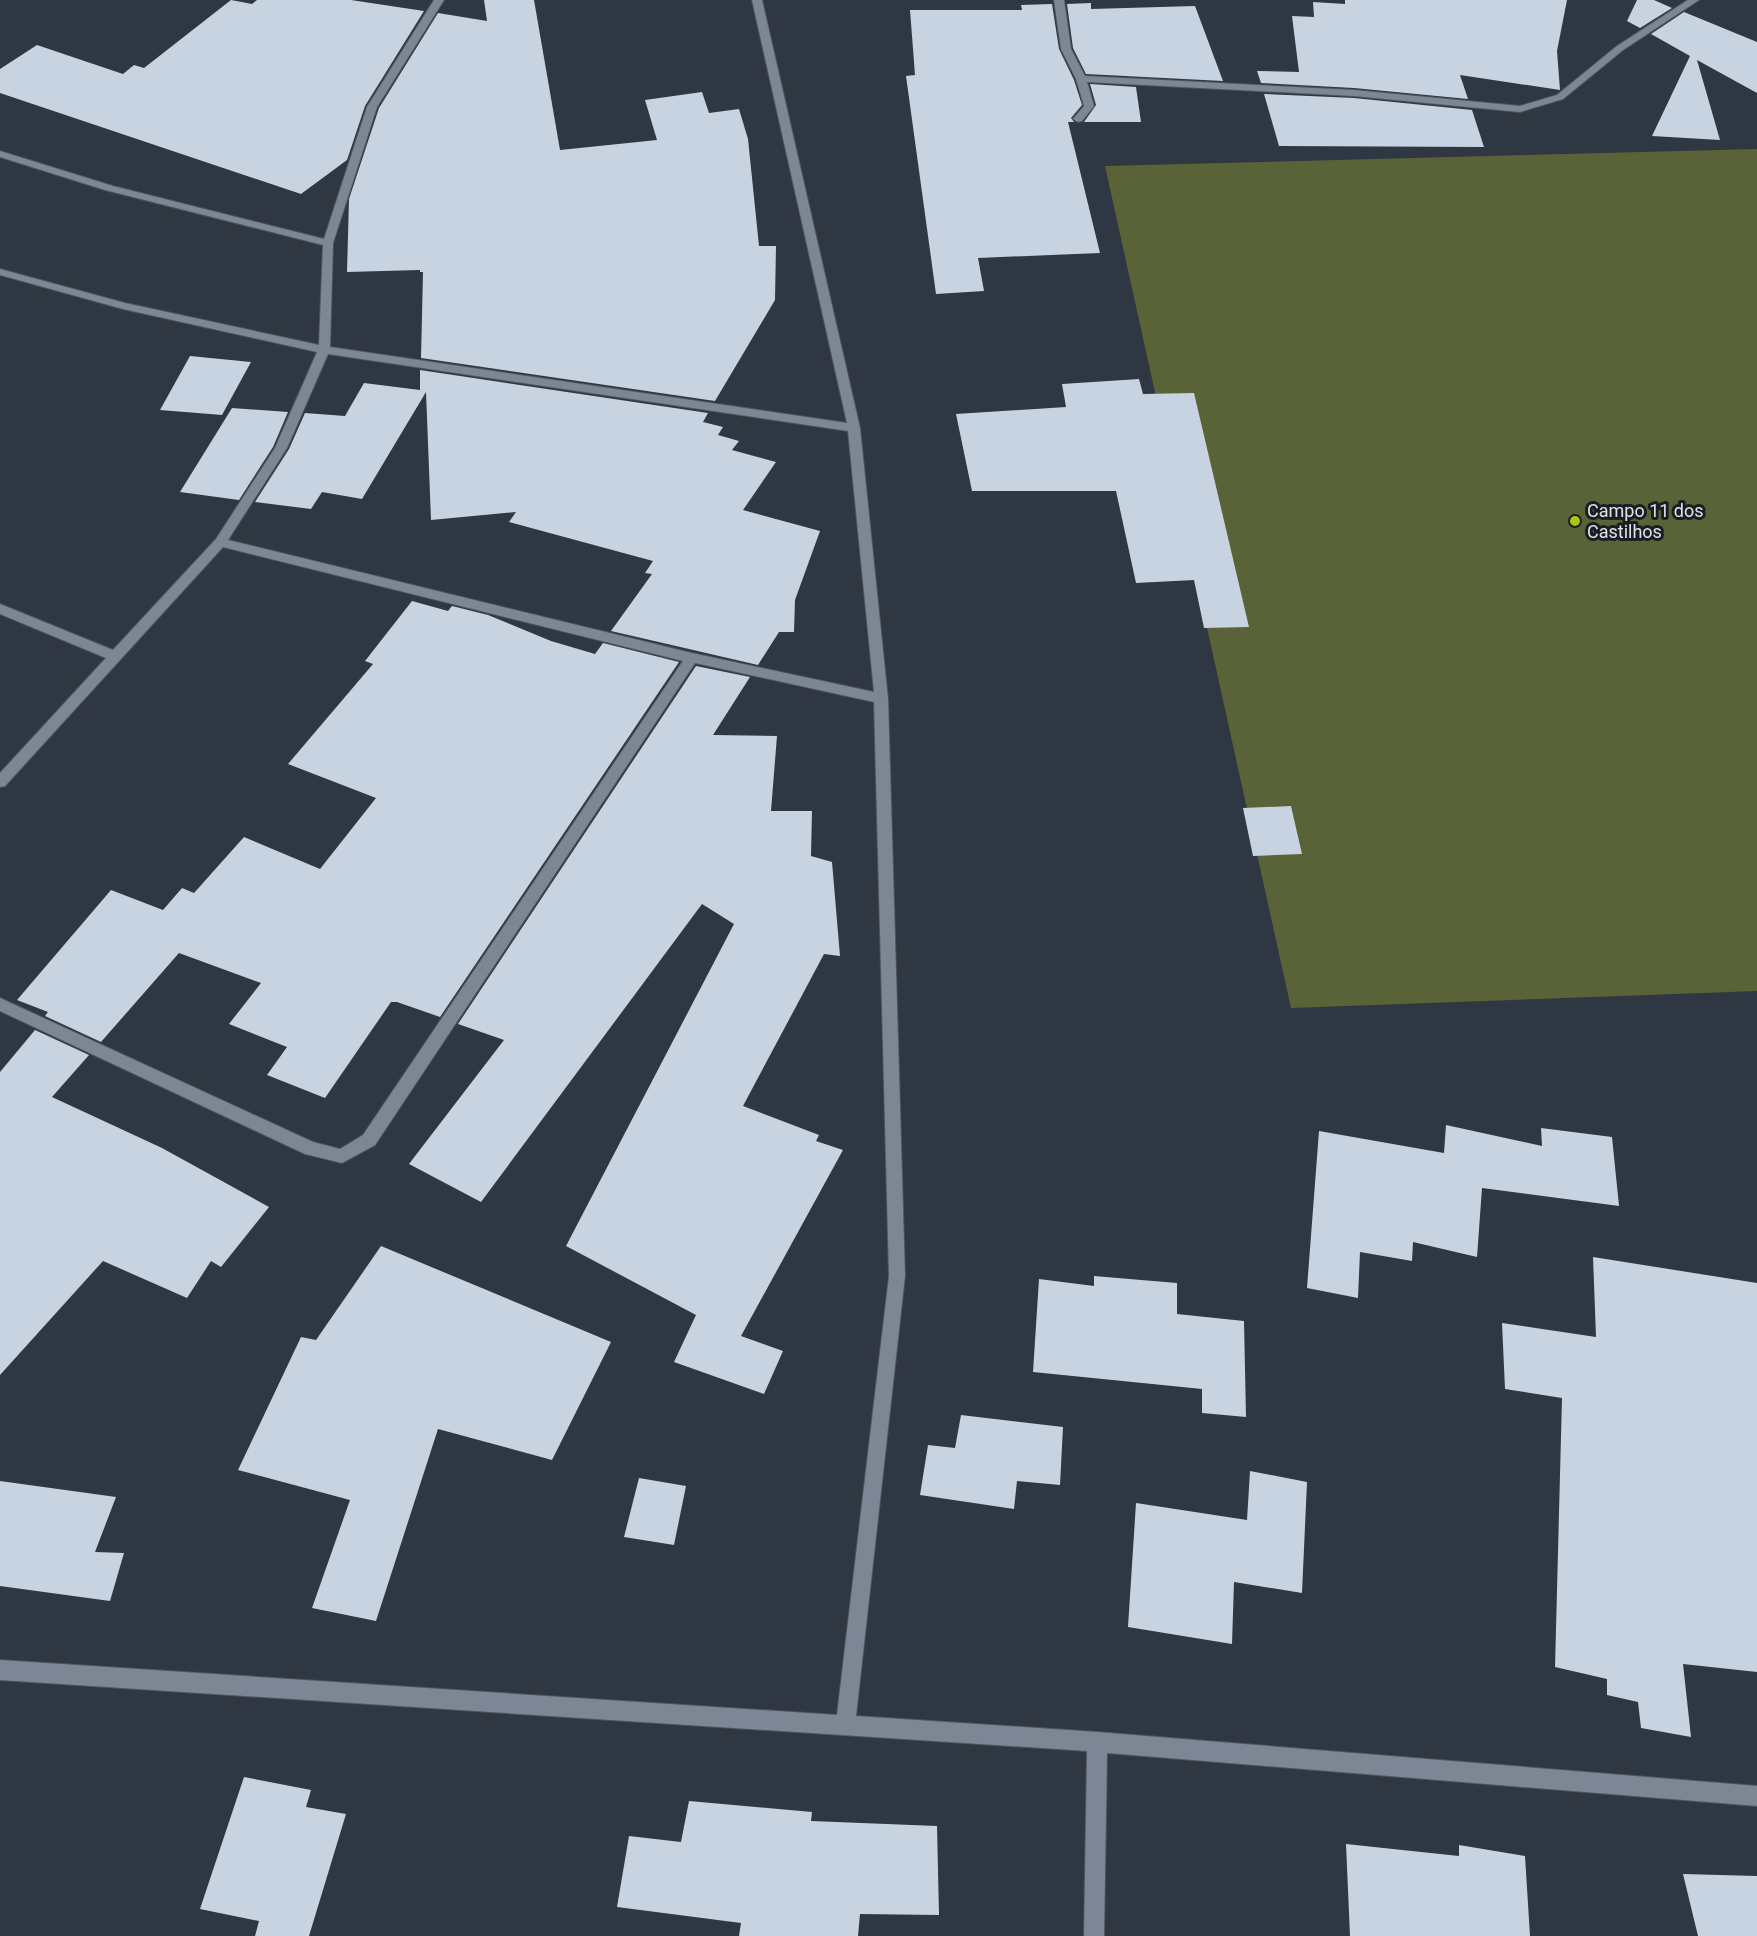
<svg xmlns="http://www.w3.org/2000/svg" width="1757" height="1936" viewBox="0 0 1757 1936" font-family="Roboto,sans-serif">
	<style>
		.green { fill: #5a6237 }
		.building { fill: #c7d3e1 }
		.lines { fill: none; stroke-linecap: round; stroke-linejoin: round }
		.minor-casing { stroke: #4e555f; stroke-width: 2 }
		.minor { fill: #7c8694; fill-rule: evenodd }
		.poi-dot { fill: #aec60a; stroke: #1a1e23; stroke-width: 2 }
		.labels { text-anchor: middle; stroke-width: 6; stroke-linejoin: round; paint-order: stroke }
		.poi-label { font-size: 18px; fill: #dde3eb; stroke: #1a1e23; text-anchor: start }
	</style>
	<rect width="100%" height="100%" fill="#2e3742"/>
	<path class="green" d="M1757,149V991L1291,1008L1105,166Z"/>
	<path class="building" d="M231,0L252,4L257,0H351L424,11L365,106L347,160L301,194L0,93V69L37,45L123,74L134,65L144,68Z
		M484,0H534L560,150L657,140L645,100L702,92L709,113L739,109L748,139L759,246H776L775,300L715,401L421,358L423,272H420V270L347,272L349,199L379,108L438,13L487,21Z
		M1345,0H1567L1557,51L1560,90L1460,75L1468,99L1354,88L1261,83L1257,71L1299,72L1292,16L1314,17L1313,2L1345,4Z
		M1637,0H1654L1672,8L1640,28L1627,21Z
		M1091,3V9L1195,6L1223,81L1086,74L1073,48L1067,4Z
		M1052,4L1059,49L1074,80L1082,105L1071,118L1074,122H1068L1100,253L978,258L984,291L936,294L906,76L915,75L910,10H1022L1021,5Z
		M1684,12L1757,42V93L1697,60L1720,140L1652,136L1690,56L1651,34Z
		M1090,84L1136,87L1141,122H1084L1096,105Z
		M1264,94L1354,98L1472,110L1484,147L1279,146Z
		M190,356L251,362L222,415L160,410Z
		M420,370L708,413L703,422L723,427L718,435L739,441L732,450L776,462L743,510L820,531L795,600L794,632H779L758,665L611,631L652,574L645,573L653,561L509,522L516,512L431,520L426,392L362,499L322,492L311,509L255,502L289,449L305,413L345,416L364,383L420,390Z
		M1139,379L1143,394L1194,393L1249,627L1204,628L1194,580L1136,583L1116,491H972L956,414L1066,407L1062,384Z
		M232,408L288,412L273,447L239,500L180,492Z
		M412,601L448,611L452,606L488,615L551,641L595,654L603,643L679,662L440,1017L397,1002H391L325,1098L267,1075L287,1047L229,1024L261,983L179,953L101,1042L45,1016L48,1012L17,1000L111,890L163,910L182,888L194,893L244,837L320,869L376,798L288,764L373,664L365,661Z
		M696,666L750,677L713,735L777,736L771,811H812L811,856L832,862L840,956L824,954L743,1106L819,1135L816,1141L843,1150L741,1336L783,1351L764,1394L674,1362L696,1315L566,1246L734,924L702,904L481,1202L409,1164L504,1040L458,1024Z
		M1291,806L1302,854L1253,856L1243,808Z
		M35,1030L89,1055L52,1097L162,1148L269,1207L221,1267L211,1261L187,1298L103,1261L0,1375V1072Z
		M1446,1125L1542,1146L1541,1128L1612,1137L1619,1206L1482,1188L1477,1257L1413,1242L1412,1261L1360,1252L1358,1298L1307,1288L1319,1131L1444,1153Z
		M381,1246L611,1342L552,1460L438,1429L376,1621L312,1608L350,1500L238,1470L301,1337L316,1340Z
		M1593,1257L1757,1283V1672L1683,1664L1691,1737L1641,1728L1638,1702L1607,1695V1679L1555,1667L1562,1398L1505,1389L1502,1323L1596,1337Z
		M1094,1276L1177,1283V1314L1244,1321L1246,1417L1202,1413V1389L1033,1372L1039,1279L1094,1286Z
		M961,1415L1063,1427L1060,1485L1017,1481L1014,1509L920,1495L928,1445L955,1448Z
		M1250,1471L1307,1482L1302,1593L1234,1582L1232,1644L1128,1627L1136,1503L1247,1520Z
		M639,1478L686,1486L674,1545L624,1537Z
		M0,1481L116,1497L95,1552L124,1553L110,1601L0,1586Z
		M244,1777L311,1790L306,1807L346,1814L309,1936H255L259,1921L200,1909Z
		M689,1801L812,1812L811,1821L937,1826L939,1915L860,1914L858,1936H739L741,1923L617,1907L629,1836L681,1842Z
		M1346,1844L1459,1856V1845L1525,1856L1530,1936H1350Z
		M1683,1874L1757,1876V1936H1698Z"/>
	<g class="lines">
		<defs>
			<path id="minor" d="M434,0H444L377,107L333,243L330,347L847,423L752,0H762L860,428L888,699L905,1276L856,1716L1097,1732L1757,1786V1806L1107,1753L1104,1936H1084L1087,1751L0,1680V1660L837,1715L889,1276L874,702L695,663L375,1145L342,1163L305,1154L0,1011V998L313,1142L340,1149L363,1135L683,661L223,547L5,786L0,787V773L106,658L0,614V604L113,650L216,539L275,448L317,352L123,309L0,275V269L125,303L319,345L323,245L105,190L0,157V151L113,186L324,239L367,107ZM328,354L848,431L874,692L692,653L228,540L287,448Z
				M1054,0H1064L1071,49L1085,76L1354,90L1520,106L1557,95L1617,46L1688,0H1699L1623,50L1563,99L1520,112L1354,96L1087,82L1094,106L1082,121L1078,122L1073,119L1084,106L1076,79L1061,49Z"/>
		</defs>
		<use href="#minor" class="minor-casing"/>
		<use href="#minor" class="minor"/>
	</g>
	<circle class="poi-dot" cx="1575" cy="521" r="6"/>
	<g class="labels">
		<g class="poi-label">
			<text x="1587" y="517">Campo 11 dos<tspan x="1587" dy="21">Castilhos</tspan></text>
		</g>
	</g>
</svg>
